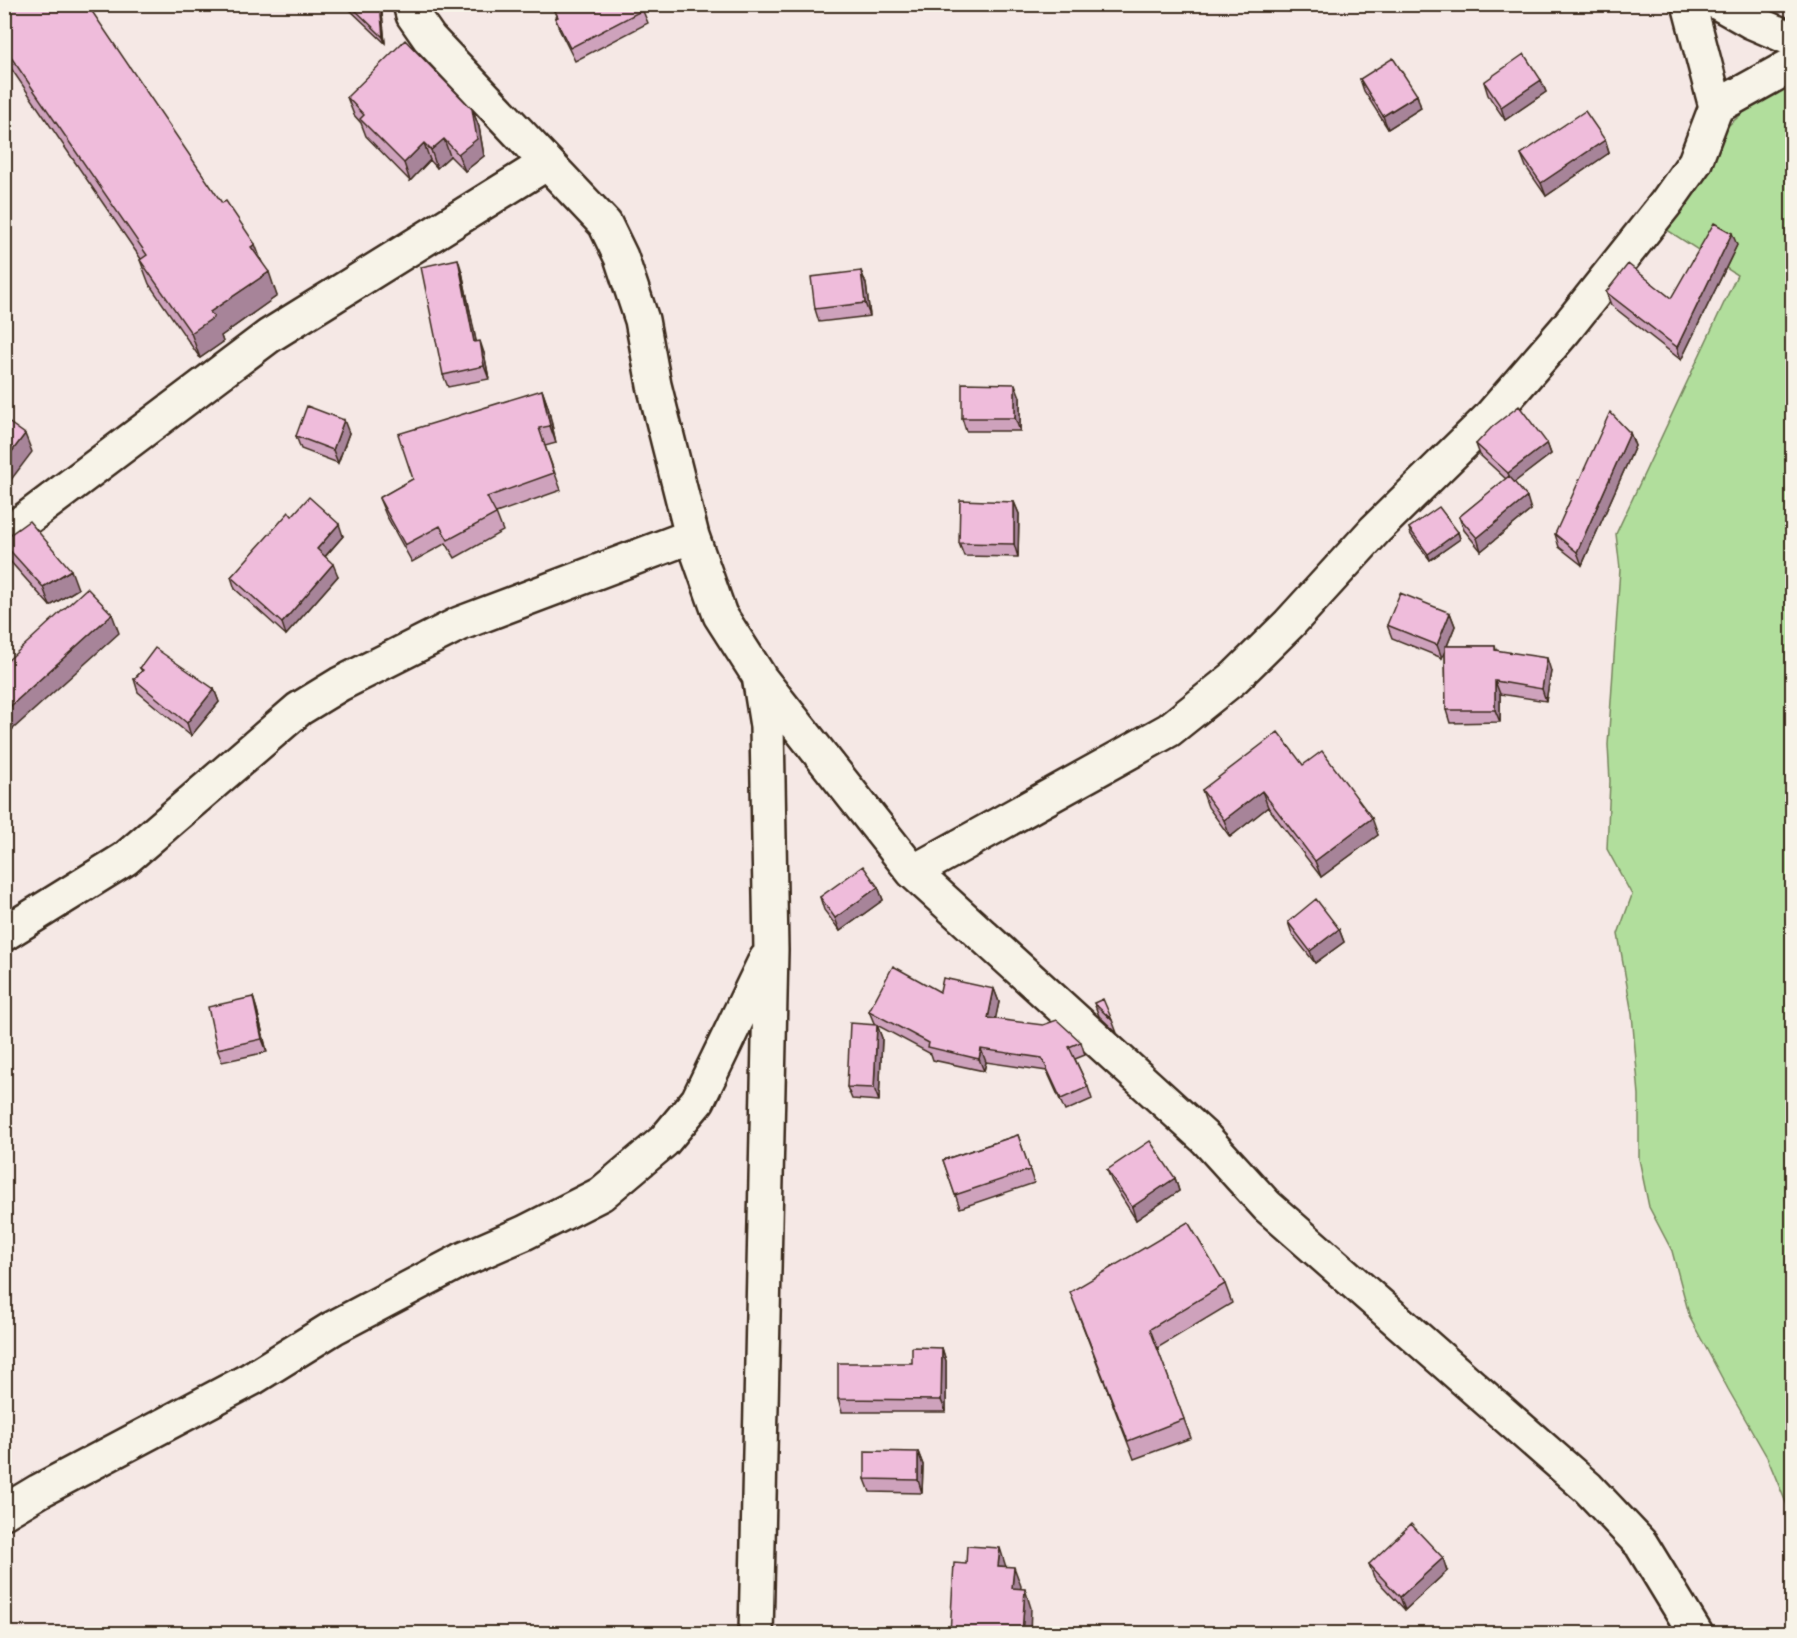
<svg xmlns="http://www.w3.org/2000/svg" width="1797" height="1638" viewBox="0 0 1797 1638" font-family="Kalam,sans-serif">
	<style>
		.green { fill: #b1de9c; stroke: #76845d; stroke-width: 1.5 }
		.lines { fill: none; stroke-linecap: round; stroke-linejoin: round }
		.minor-casing { stroke: #3b2a1e; stroke-width: 38 }
		.minor { stroke: #f7f3e8; stroke-width: 33 }
		.wall { fill: #cea2bc; stroke: #3b2a1e; stroke-width: 1.5 }
		.shaded-wall { fill: #a78499; stroke: #3b2a1e; stroke-width: 1.5 }
		.building { fill: #efbcdb; stroke: #3b2a1e; stroke-width: 1.5 }
	</style>
	<rect width="100%" height="100%" fill="#f5e8e5"/>
	<filter id="ink" filterUnits="userSpaceOnUse"><feTurbulence type="fractalNoise" baseFrequency=".0167" numOctaves="2"/><feDisplacementMap in="SourceGraphic" scale="12" xChannelSelector="R" yChannelSelector="G"/><feConvolveMatrix kernelMatrix="1 2 1 2 8 2 1 2 1" color-interpolation-filters="sRGB"/></filter>
	<g filter="url(#ink)">
		<path class="green" d="M1792,71V1517L1767,1457L1728,1389L1690,1318L1672,1251L1649,1207L1639,1159V1095L1632,1014L1618,934L1632,895L1607,849L1610,781L1608,745L1620,569L1616,534L1737,275L1664,228L1716,136Z"/>
		<g class="lines">
			<defs>
				<path id="minor" d="M410,4L413,15L429,38L605,224L621,257L642,320L654,385L692,536L720,615L759,676L767,726L771,950L756,1634
					M1720,4L1750,21L1792,39
					M1716,107L1792,65
					M13,529L269,336L547,163
					M760,678L913,872L1206,1139L1267,1206L1588,1488L1641,1544L1696,1634
					M913,872L1169,730L1234,678L1289,624L1375,530L1489,418L1565,330L1666,203L1695,162L1716,107L1689,4
					M4,934L125,859L299,709L340,684L459,624L692,536
					M4,1512L39,1491L251,1379L333,1328L462,1260L524,1233L601,1194L664,1141L698,1100L766,959"/>
			</defs>
			<use href="#minor" class="minor-casing"/>
			<use href="#minor" class="minor"/>
		</g>
		<path class="wall" d="M347,4H381L385,43L348,8Z
			M551,4H640L648,23L575,61L560,31L555,18H557Z
			M4,8L261,261L277,296L221,336L223,342L200,358L149,284L140,260L141,259L4,58Z
			M1360,79L1417,95L1421,108L1388,129L1364,91Z
			M1541,80L1546,92L1505,120L1488,95L1484,82Z
			M347,97L472,109L479,127L484,156L465,171L450,156L437,168L430,160L410,181L366,136L361,123L354,115Z
			M1605,140L1609,153L1546,196L1526,167L1521,154Z
			M1737,245L1681,360L1611,305L1606,292L1671,298Z
			M861,271L866,284L870,316L819,322L815,309Z
			M462,272L476,342L484,353L489,379L448,387L443,375Z
			M542,390L548,407L556,443L545,446L561,490L496,513L503,531L455,558L446,543L412,562L386,515L379,498L413,479Z
			M1020,397V431H966L962,418Z
			M349,433L338,463L301,449L296,436Z
			M1630,433L1635,446L1582,565L1559,547L1555,534Z
			M1547,443L1551,454L1514,482L1531,510L1481,551L1464,530L1459,517L1506,479L1480,455L1476,444Z
			M1014,502L1019,514L1018,557L964,556L959,543Z
			M292,516L343,536L325,557L338,576L286,635L235,589L231,577Z
			M1409,528L1458,532L1460,539L1430,560L1411,535Z
			M4,544L78,589L50,606L9,560L4,548Z
			M1450,613L1455,626L1447,646H1495L1496,650L1551,671L1546,701L1500,694V722L1450,723L1446,710L1445,650L1442,658L1392,638L1387,625Z
			M140,668L214,689L219,702L191,736L138,692L134,679L142,671Z
			M1303,765L1378,835L1321,877L1268,807L1230,837L1208,807L1202,790Z
			M878,887L883,900L840,931L824,910L820,897Z
			M1288,922L1339,929L1344,942L1315,963L1292,934Z
			M994,989L999,1002L995,1019L1081,1042L1085,1055L1075,1059L1088,1087L1092,1099L1065,1111L1047,1071L986,1062L984,1071L933,1060L931,1054L877,1025L882,1038L879,1101L852,1099L847,1087L877,1025L874,1023L869,1011L940,992Z
			M253,997L257,1010L267,1052L222,1062L217,1049Z
			M1094,1003L1112,1020L1117,1033L1099,1016Z
			M1018,1135L1034,1183L960,1208L943,1160Z
			M1107,1170L1175,1178L1179,1191L1136,1220L1112,1182Z
			M1225,1284L1232,1303L1157,1348L1191,1438L1134,1459L1077,1311Z
			M942,1348L946,1361V1412H842L838,1399Z
			M918,1452L923,1465L922,1493L870,1492L865,1479Z
			M1369,1564L1447,1571L1405,1610L1374,1577Z"/>
		<path class="shaded-wall" d="M380,4H381L385,43L383,37Z
			M1541,80L1546,92L1505,120L1501,107Z
			M1417,95L1421,108L1388,129L1383,116Z
			M472,109L479,127L484,156L465,171L458,154Z
			M444,139L450,156L437,168L431,150Z
			M1605,140L1609,153L1546,196L1541,183Z
			M424,143L430,160L410,181L404,163Z
			M1732,233L1737,245L1681,360L1677,347Z
			M255,244L264,268L251,247Z
			M458,259L462,272L479,355L474,342Z
			M861,271L866,284L870,316L865,303Z
			M269,272L277,296L221,336L223,342L200,358L191,333L210,312Z
			M480,341L484,353L489,379L484,366Z
			M1015,384L1020,397V431L1015,418Z
			M542,390L548,407L556,443L550,426Z
			M344,420L349,433L338,463L333,450Z
			M1630,433L1635,446L1582,565L1577,552Z
			M25,434L32,452L4,489V462Z
			M1547,443L1551,454L1512,484L1508,473Z
			M1527,497L1531,510L1481,551L1477,538Z
			M1014,502L1019,514L1018,557L1014,544Z
			M339,524L343,536L321,561L317,549Z
			M1458,532L1460,539L1430,560L1428,554Z
			M333,564L338,576L286,635L282,623Z
			M71,570L78,589L50,606L43,587Z
			M1450,613L1455,626L1442,658L1437,645Z
			M112,614L119,633L4,737V712Z
			M1547,658L1551,671L1546,701L1542,689Z
			M1495,681L1500,694V722L1495,710Z
			M214,689L219,702L191,736L187,723Z
			M1262,791L1268,807L1230,837L1224,820Z
			M1372,818L1378,835L1321,877L1315,861Z
			M878,887L883,900L840,931L835,918Z
			M1339,929L1344,942L1315,963L1310,951Z
			M994,989L999,1002L993,1031L988,1018Z
			M253,997L257,1010L267,1052L262,1039Z
			M877,1025L882,1038L879,1101L874,1088Z
			M981,1049L986,1062L984,1071L979,1059Z
			M1175,1178L1179,1191L1136,1220L1132,1207Z
			M942,1348L946,1361V1412L941,1400Z
			M918,1452L923,1465L922,1493L918,1480Z
			M1000,1548L1006,1567L998,1566Z
			M1443,1558L1447,1571L1405,1610L1400,1597Z
			M1014,1567L1021,1586L1019,1607L1012,1588Z
			M1025,1589L1031,1608L1030,1634H1022Z"/>
		<path class="building" d="M9,4H87L222,203L226,201L255,244L251,247L269,272L210,312L214,317L191,333L140,260L147,255L4,47V8Z
			M349,4H380L383,37Z
			M552,4H640L643,10L570,48L555,18L558,17Z
			M405,40L472,109L477,139L458,154L444,139L431,150L424,143L404,163L360,119L364,115L347,97Z
			M1524,54L1541,80L1501,107L1484,82Z
			M1393,58L1417,95L1383,116L1360,79Z
			M1585,111L1605,140L1541,183L1521,154Z
			M1714,223L1732,233L1677,347L1606,292L1628,264L1671,298Z
			M458,259L474,342L480,341L484,366L443,375L421,267Z
			M861,271L865,303L815,309L811,277Z
			M962,383L1015,384V418H962Z
			M542,390L550,426L539,428L554,473L487,497L496,514L448,540L440,526L405,545L379,498L413,479L398,434Z
			M307,406L344,420L333,450L296,436Z
			M1519,406L1547,443L1508,473L1476,444L1492,427Z
			M1610,412L1630,433L1577,552L1555,534Z
			M4,419L25,434L4,462Z
			M1509,476L1527,497L1477,538L1459,517Z
			M309,497L339,524L317,549L333,564L282,623L231,577L289,512L292,516Z
			M960,500L1014,502V544L959,543Z
			M1439,507L1458,532L1428,554L1409,528Z
			M29,521L71,570L43,587L4,544V539Z
			M87,588L112,614L4,712V664Z
			M1400,593L1450,613L1437,645L1387,625Z
			M1445,646H1495V650L1547,658L1542,689L1495,681V710H1446Z
			M155,648L214,689L187,723L134,679L143,670L140,668Z
			M1278,732L1303,765L1322,751L1372,818L1315,861L1262,791L1224,820L1202,790Z
			M863,866L878,887L835,918L820,897Z
			M1316,899L1339,929L1310,951L1288,922Z
			M893,966L940,992L943,978L994,989L988,1018L1043,1025L1057,1020L1081,1042L1069,1047L1088,1087L1061,1099L1042,1058L981,1049L979,1059L928,1047L929,1043L869,1011Z
			M253,997L262,1039L217,1049L208,1007Z
			M1103,999L1112,1020L1094,1003Z
			M850,1023L877,1025L874,1088L847,1087Z
			M1018,1135L1030,1170L955,1195L943,1160Z
			M1150,1141L1175,1178L1132,1207L1107,1170Z
			M1188,1222L1225,1284L1150,1329L1184,1419L1128,1441L1070,1292Z
			M912,1347L942,1348L941,1400L838,1399V1363H912Z
			M865,1451L918,1452V1480L865,1479Z
			M1411,1524L1443,1558L1400,1597L1369,1564Z
			M967,1546L1000,1548L998,1566L1014,1567L1012,1588L1025,1589L1022,1634H950L954,1563L966,1564Z
			M1791,1630L1792,1634H1785Z"/>
	</g>
	<rect width="1797" height="1638" fill="none" stroke="#f7f3e8" stroke-width="24"/>
	<rect x="12" y="12" width="1773" height="1614" fill="none" stroke="#3b2a1e" stroke-width="2" filter="url(#ink)"/>
</svg>
